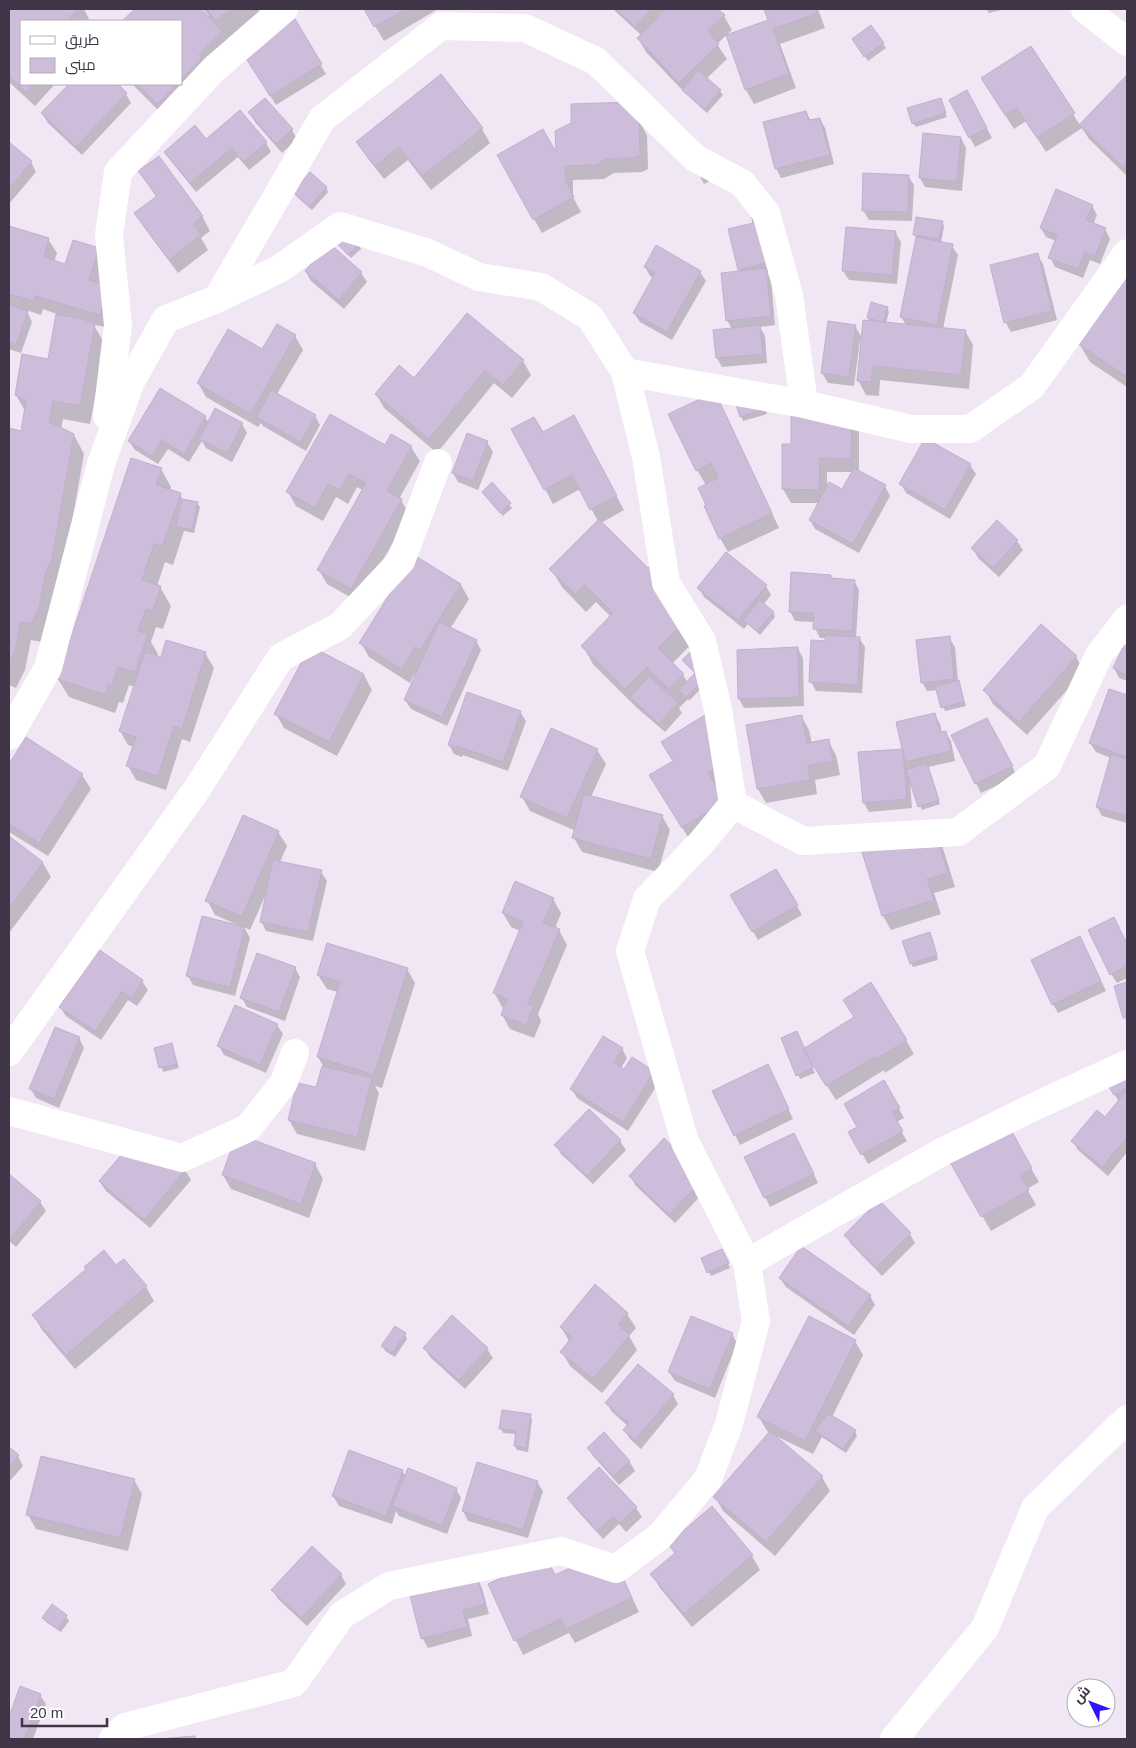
<svg xmlns="http://www.w3.org/2000/svg" width="1136" height="1748" viewBox="0 0 1136 1748" font-family="Arial,Cairo,sans-serif">
	<style>
		.shadow { fill: #0003; fill-rule: evenodd }
		.building { fill: #cebdda; stroke: #c3add2 }
		.lines { fill: none; stroke-linecap: round; stroke-linejoin: round }
		.street { stroke: #fff; stroke-width: 28 }
	</style>
	<rect width="100%" height="100%" fill="#f0e6f4"/>
	<path class="shadow" d="M14,9H84L89,19L87,21H21V84H55L35,106L9,82V14Z
		M137,9H187L189,11L191,9H199L207,17L209,16L203,9H258L259,11L226,40L230,46L165,117L132,84H181V21H124Z
		M365,9H438L384,41Z
		M613,9H666L659,16L660,17L670,9H717L724,16L732,30L717,44L727,59L706,79L720,91L723,95L707,113L686,94L646,52L638,38L641,35Z
		M765,9H818L825,28L780,44L796,88L754,104L746,90L727,36L770,21Z
		M986,9H1005L989,13Z
		M294,21L326,74L276,105L249,62Z
		M856,43L883,44L886,48L868,61Z
		M1030,48L1080,125L1127,76V176L1089,139L1082,128L1046,152L1026,121L1014,129L991,93Z
		M441,76L482,129L490,143L431,190L408,160L384,179L366,156L358,142Z
		M71,84H116L126,94L131,103L82,155L48,123L42,113Z
		M265,99L292,130L297,139L282,153L255,122L249,112Z
		M940,99L947,117L916,127L913,123Z
		M950,100L972,101L992,138L975,147Z
		M629,103L647,135L648,169L642,172L614,173L604,179L573,180V197L581,212L542,233L534,219L558,157Z
		M806,112L811,121L820,119L825,128L834,164L781,178L776,168Z
		M961,138L966,148L962,191L925,187L920,178Z
		M206,141L266,143L271,152L249,170L238,157L196,192L171,161L165,152Z
		M9,143L31,162L36,172L9,204Z
		M694,165L717,177L704,184Z
		M140,172L202,216L210,231L201,238L208,250L178,273L144,227L136,213L157,198Z
		M908,176L914,185L912,221L869,220L863,210Z
		M326,187L328,192L312,210L297,197L294,192Z
		M1092,206L1097,215L1093,225L1105,229L1110,239L1100,264L1090,260L1083,278L1055,267L1050,257L1056,241L1046,237L1041,228Z
		M942,222L944,226L941,243L952,246L958,255L943,329L965,331L973,345L969,389L880,380L879,396L866,395L858,380L862,340H860L854,386L828,383L822,373L855,326L862,338L870,322L868,318L887,308L889,312L886,323L906,325L901,317L917,239L915,235Z
		M755,224L786,269L767,273L771,279L775,325L760,327L765,336L767,363L722,367L717,358L714,331L732,329L727,320L741,272L739,269Z
		M9,227L48,239L57,253L54,262L66,265L98,249L108,328L93,324L105,344L90,424L63,419L61,429L74,435L84,454L62,579L42,642L31,640L25,670L16,688L9,685V430L22,432L25,411L16,395L49,360L57,314L43,309L41,315L26,310L32,322L21,353L9,349Z
		M895,232L901,242L897,284L849,280L843,271Z
		M336,242L358,244L361,249L351,258Z
		M329,245L361,273L367,282L344,309L311,281L306,272Z
		M1037,255L1043,264L1057,320L1011,332L1006,323Z
		M645,267L700,272L706,281L672,340L640,322L634,313L654,278L650,276Z
		M1127,272V387L1090,362L1079,343Z
		M295,336L303,350L277,394L315,416L320,425L306,451L263,426L261,423L258,427L206,397L198,383Z
		M523,361L531,375L512,398L494,383L437,453L384,408L376,394L414,380Z
		M761,397L767,414L743,421L736,400Z
		M722,407L779,528L728,552L720,538L707,506L706,485L697,470Z
		M792,414L859,428V472L885,486L890,496L859,553L815,529L810,520L819,503H791L783,489V446L792,445ZM827,472H853L842,491L827,489Z
		M205,417L209,423L242,424L247,433L232,462L206,448L202,441L189,462L168,449L158,464L135,450L129,441Z
		M513,430L542,434L581,431L624,510L601,523L706,629L672,664L683,675L688,683L696,674L683,661L714,675L689,701L688,699L679,708L682,713L665,732L636,707L593,664L583,646L611,617L596,602L586,612L562,587L551,569L598,521L580,489L553,504Z
		M392,436L411,447L420,461L399,499L401,500L409,514L359,602L327,584L319,570L364,491L357,487L348,504L336,497L323,521L296,506L288,492L386,447Z
		M487,442L493,452L478,490L458,482L453,473Z
		M970,465L976,474L950,519L906,493L901,484Z
		M161,469L171,487L170,491L180,494L183,500L197,503L200,507L194,533L184,531L173,565L165,562L157,586L160,587L171,606L163,629L156,627L151,642L158,654L157,657L161,658L205,653L214,668L190,742L182,739L166,790L136,780L128,766L134,747L128,745L120,731L135,687L129,685L123,703L119,702L115,713L69,697L58,679Z
		M492,484L512,508L503,516L483,492Z
		M997,522L1017,541L1023,550L999,577L978,558L973,548Z
		M415,557L461,585L469,599L450,629L476,641L481,650L447,726L411,709L405,700L416,676L414,675L410,683L369,657L361,643Z
		M830,576L832,579L854,581L859,590L856,638H859L865,647L862,693L816,691L811,682L826,638H820L815,628V622L795,621L790,611Z
		M766,586L771,595L763,605L773,612L775,617L760,635L748,624L744,629L704,597L699,588Z
		M949,638L955,647L958,681L966,706L945,711L938,690L927,691L922,682Z
		M1125,647L1127,648V681L1119,678L1114,668Z
		M310,648L364,675L372,690L337,756L284,728L276,714Z
		M798,649L803,658L804,706L744,708L739,699Z
		M1076,657L1084,671L1027,735L993,704L985,690Z
		M1109,690L1127,697V823L1102,816L1097,807L1111,758L1096,752L1090,743Z
		M520,712L526,721L508,771L463,755L462,757L454,754L449,745Z
		M934,714L940,724L942,733L945,732L951,741L955,761L928,767L940,804L922,810L910,781L912,808L869,812L864,803L904,750Z
		M801,716L809,730L812,744L828,741L836,755L840,775L815,780L817,794L766,803L758,789Z
		M992,728L1017,776L981,793L952,736Z
		M552,730L597,750L606,764L591,797L662,816L670,830L658,872L582,852L574,838L576,831L530,811L522,797Z
		M26,739L82,775L91,789L48,856L9,832V766Z
		M674,762L738,772L715,786L732,816L691,842L659,790Z
		M278,832L287,846L280,862L321,872L327,881L313,941L266,931L261,921L267,894H266L250,930L244,927L250,938L235,996L193,985L188,976L240,926L215,915L207,900Z
		M9,838L43,863L51,877L9,933Z
		M941,842L955,887L934,893L941,914L891,930L883,916L863,849Z
		M776,870L802,915L758,940L732,895Z
		M553,899L561,913L555,929L559,930L567,945L538,1014L541,1021L534,1038L510,1029L502,1015L505,1008L502,1007L494,992L520,931L511,927L503,913Z
		M1118,928L1127,945V978L1117,983L1111,974Z
		M932,938L938,960L913,967L911,963Z
		M1085,947L1106,991L1058,1013L1053,1004Z
		M98,951L142,981L148,990L137,1006L128,1000L101,1040L66,1016L60,1007Z
		M295,968L300,977L285,1021L247,1007L242,998Z
		M407,969L415,983L382,1088L375,1086L379,1093L365,1151L297,1134L289,1120L317,1089L323,1066L318,1057L338,992L327,989L318,975Z
		M1127,984V1022L1125,1018L1116,987Z
		M277,1025L283,1034L266,1073L224,1055L219,1046Z
		M79,1038L84,1048L59,1108L36,1098L31,1089Z
		M782,1039L802,1049L815,1073L800,1079Z
		M906,1040L914,1054L885,1073L884,1070L836,1100L813,1064Z
		M172,1045L179,1068L163,1072L156,1049Z
		M622,1049L627,1058L621,1068L624,1071L653,1072L659,1082L628,1131L577,1098L572,1089Z
		M1127,1067V1152L1108,1176L1078,1150L1073,1141L1106,1119L1119,1102L1106,1080Z
		M772,1075L793,1119L740,1145L735,1135Z
		M884,1082L904,1118L896,1122L907,1141L868,1164L850,1132L859,1127Z
		M1011,1134L1039,1182L1027,1189L1036,1205L991,1231L947,1155L998,1142Z
		M620,1141L626,1150L593,1184L561,1154L556,1145Z
		M799,1143L818,1183L770,1207L746,1157Z
		M315,1164L323,1179L309,1218L231,1189L223,1175Z
		M185,1170L191,1180L150,1228L106,1191L100,1182Z
		M9,1176L40,1202L46,1211L16,1247L9,1241Z
		M630,1176L709,1187L675,1223L636,1186Z
		M910,1234L915,1243L882,1276L851,1244L846,1235Z
		M724,1254L730,1268L711,1276L703,1259Z
		M116,1267L146,1287L154,1301L75,1369L42,1330L34,1316Z
		M780,1278L870,1296L875,1305L854,1335L786,1287Z
		M627,1314L636,1328L629,1336L637,1350L602,1393L570,1366L562,1352L569,1341L561,1327Z
		M453,1317L487,1349L493,1358L465,1389L430,1357L425,1348Z
		M405,1334L407,1339L395,1357L385,1351L383,1346Z
		M732,1334L737,1343L715,1398L675,1381L669,1372Z
		M855,1341L863,1355L832,1417L855,1431L857,1436L846,1453L822,1437L813,1454L774,1435L822,1477L830,1491L775,1556L723,1511L715,1497L770,1433L767,1431L759,1417Z
		M673,1395L678,1404L641,1449L630,1439L624,1430L628,1426L612,1412L607,1403Z
		M530,1415L532,1420L528,1452L517,1450L515,1446L516,1434L503,1433L501,1428Z
		M604,1434L629,1461L635,1471L619,1485L594,1457L588,1448Z
		M9,1448L18,1456L23,1466L9,1482Z
		M402,1471L406,1476L456,1489L461,1498L447,1534L399,1516L396,1511L392,1524L339,1506L333,1496Z
		M134,1480L142,1494L128,1551L36,1529L28,1515Z
		M537,1482L543,1491L528,1538L468,1521L463,1511Z
		M568,1498L636,1508L642,1517L626,1532L619,1524L603,1539L574,1507Z
		M712,1508L752,1556L760,1570L692,1627L660,1588L652,1574L675,1554L669,1544Z
		M619,1570L639,1612L575,1643L569,1633L523,1655L489,1585L555,1577L597,1574L599,1579Z
		M341,1575L346,1584L307,1626L278,1599L273,1590Z
		M477,1578L482,1588L489,1614L468,1619L472,1636L428,1648L423,1639L412,1595Z
		M52,1606L66,1616L69,1621L61,1632L46,1622L44,1618Z
		M40,1695L46,1704L33,1739H9V1715H11Z"/>
	<path class="building" d="M12,9H78L69,18L73,21H21V84H34L26,92L9,76V12Z
		M135,9H201L222,31L199,55L202,58L181,79V21H122Z
		M206,9H230L216,21Z
		M364,9H406L374,27Z
		M616,9H652L635,27Z
		M667,9H718L725,15L708,31L719,44L679,83L637,38Z
		M764,9H816L817,13L773,29L789,74L745,90L726,35L768,20Z
		M295,19L322,64L270,96L242,52Z
		M871,25L884,43L864,57L852,39Z
		M1031,46L1075,113L1037,138L1017,108L1005,115L981,78Z
		M698,70L721,90L704,109L682,90Z
		M441,74L483,128L422,176L399,147L375,166L356,142Z
		M1127,75V162L1123,167L1079,125Z
		M69,84H118L127,93L76,147L41,113Z
		M137,84H177L157,104Z
		M967,90L987,128L969,138L949,100Z
		M265,98L293,129L276,144L248,112Z
		M941,98L946,113L912,124L907,108Z
		M630,102L639,119L640,155L633,158L606,159L596,165L565,166L566,182L574,197L533,220L497,155L543,129L556,152L555,131L571,123V104Z
		M240,110L267,142L243,162L232,148L190,183L164,152L195,125L206,139Z
		M806,111L809,120L820,118L830,155L775,169L763,122Z
		M923,133L961,137L957,182L919,178Z
		M9,142L32,161L9,189Z
		M159,156L203,216L193,224L201,235L169,260L134,213L157,196L138,171Z
		M310,172L327,187L309,207L293,192Z
		M863,173L909,175L908,212L862,211Z
		M765,189L782,259L738,270L728,229L753,223L746,193Z
		M1056,189L1093,205L1086,220L1106,228L1095,256L1085,252L1078,269L1048,258L1057,235L1040,228Z
		M916,217L943,221L939,239L913,235Z
		M9,226L49,238L44,257L65,264L73,240L99,248L89,280L108,286L100,315L35,296L33,301L9,294Z
		M846,227L896,231L892,275L842,271Z
		M916,237L953,244L937,325L900,317Z
		M332,238L359,244L348,255Z
		M329,243L362,272L339,300L305,271Z
		M656,245L701,271L667,332L633,313L655,273L644,267Z
		M1038,253L1052,311L1004,323L990,265Z
		M766,268L771,316L726,321L721,273Z
		M1127,270V377L1077,343Z
		M871,302L888,307L883,322L867,318Z
		M9,305L28,311L16,345L9,342Z
		M467,313L524,360L503,385L485,370L429,439L375,394L399,365L414,378Z
		M56,314L84,319L95,325L80,406L53,401L49,422L74,434L52,559L46,572L39,608L31,624L20,622L15,651L9,663V428L21,431L26,401L15,395L22,354L48,359Z
		M863,320L966,330L961,375L873,366L871,382L857,381Z
		M828,321L856,325L849,377L821,373Z
		M277,324L296,335L250,414L197,383L228,329L262,349Z
		M760,325L763,354L716,358L713,330Z
		M160,388L206,416L184,454L162,440L152,456L128,441Z
		M271,390L316,415L300,442L256,417Z
		M715,392L772,513L719,539L704,506L706,505L698,488L718,478L711,463L696,471L668,414Z
		M734,399L765,409L740,417Z
		M215,408L243,423L227,453L199,439Z
		M791,412L852,413L851,459L820,458L819,490L782,489V444H791Z
		M330,414L385,445L391,434L412,446L387,491L402,499L351,589L317,570L366,483L349,474L340,490L328,484L315,508L286,492Z
		M574,415L617,496L590,510L572,475L544,490L511,429L534,417L543,432Z
		M467,433L488,441L473,481L452,473Z
		M925,438L971,464L945,510L899,484Z
		M131,458L162,468L156,485L181,493L162,547L154,544L142,580L161,586L153,611L146,609L138,631L148,634L135,672L118,667L112,686L109,684L105,695L57,679Z
		M854,468L886,485L853,544L809,520L829,482L842,489Z
		M492,482L511,503L500,513L482,492Z
		M182,499L198,502L192,530L176,526Z
		M599,519L648,568L651,565L696,610L658,648L684,674L669,689L647,667L625,689L581,646L613,613L585,585L575,594L549,569Z
		M997,520L1018,540L993,568L971,548Z
		M726,552L767,585L738,620L697,588Z
		M414,555L461,584L420,650L415,647L402,669L359,643Z
		M791,572L831,575V578L855,580L852,631L813,629L814,613L789,612Z
		M760,600L774,612L757,631L743,620Z
		M439,622L477,640L442,717L404,700Z
		M1041,624L1077,656L1019,722L983,690Z
		M825,635L860,637L858,685L809,682L811,640L825,641Z
		M950,636L954,679L921,683L916,640Z
		M166,640L206,652L182,729L174,726L158,776L126,766L136,737L119,731L145,652L161,657Z
		M1124,645L1127,647V676L1113,668Z
		M310,646L364,674L329,742L274,714Z
		M798,647L799,697L738,699L737,650Z
		M692,650L713,670L686,697L679,690L695,673L682,660Z
		M649,676L678,703L659,724L630,697Z
		M959,680L964,702L941,708L935,686Z
		M1109,689L1127,695V757L1089,743Z
		M467,692L521,711L503,762L457,746L456,748L448,745Z
		M935,713L940,732L946,731L951,751L905,762L896,722Z
		M705,715L731,758L708,772L725,801L682,828L649,775L673,761L661,742Z
		M802,715L807,743L829,739L833,761L808,766L810,780L757,789L746,725Z
		M987,718L1013,766L975,784L951,735Z
		M551,728L598,749L567,818L520,797Z
		M26,737L83,774L39,843L9,824V764Z
		M903,749L907,799L863,803L858,752Z
		M1111,754L1127,759V816L1096,807Z
		M927,763L939,800L918,807L906,770Z
		M584,794L663,815L651,859L572,838Z
		M243,815L279,831L242,916L205,901Z
		M933,826L948,873L927,879L934,900L882,916L861,849Z
		M9,836L43,862L9,908Z
		M273,860L322,870L308,932L260,922Z
		M776,869L798,905L752,932L730,895Z
		M515,881L554,898L543,923L560,929L528,1004L534,1006L526,1025L501,1015L507,999L493,993L523,922L502,913Z
		M202,916L245,927L230,987L186,976Z
		M1114,917L1127,944V966L1110,975L1088,930Z
		M930,932L937,955L910,964L902,941Z
		M1080,936L1101,981L1052,1005L1031,960Z
		M327,943L408,968L374,1075L317,1057L340,982L317,975Z
		M98,949L143,980L131,998L122,991L95,1031L59,1007Z
		M257,953L296,967L279,1012L240,998Z
		M871,982L907,1040L876,1059L874,1057L826,1086L803,1049L854,1017L843,1000Z
		M1127,982V1017L1123,1018L1114,986Z
		M235,1005L278,1024L260,1065L217,1046Z
		M55,1027L80,1037L54,1099L29,1089Z
		M797,1031L813,1068L796,1076L781,1038Z
		M603,1036L623,1048L614,1062L624,1069L632,1057L654,1071L623,1122L570,1089Z
		M172,1043L177,1064L159,1068L154,1048Z
		M768,1064L789,1109L734,1136L712,1091Z
		M1127,1065V1088L1114,1095L1104,1079Z
		M322,1066L372,1078L357,1137L288,1120L297,1083L316,1087Z
		M884,1080L900,1108L892,1112L903,1131L861,1155L848,1132L857,1127L844,1104Z
		M1127,1090V1137L1102,1167L1071,1141L1097,1110L1105,1117Z
		M589,1109L621,1140L587,1176L554,1145Z
		M991,1128L998,1140L1012,1132L1032,1168L1020,1175L1029,1190L981,1217L946,1155Z
		M794,1133L814,1174L764,1198L744,1157Z
		M237,1134L316,1163L301,1204L222,1175Z
		M664,1138L705,1177L669,1215L629,1176Z
		M134,1140L186,1169L144,1220L99,1181Z
		M9,1174L41,1201L10,1239L9,1237Z
		M879,1200L911,1233L876,1268L844,1235Z
		M801,1246L871,1295L848,1326L779,1278Z
		M722,1249L729,1263L707,1273L701,1258Z
		M104,1250L116,1265L124,1259L147,1286L66,1355L32,1315L86,1269L84,1267Z
		M595,1284L628,1313L618,1325L630,1335L593,1379L560,1352L572,1337L560,1327Z
		M452,1315L488,1348L459,1380L423,1348Z
		M691,1316L733,1333L710,1389L668,1372Z
		M809,1316L856,1340L805,1441L757,1417Z
		M395,1326L406,1333L392,1353L381,1346Z
		M638,1364L674,1394L635,1440L623,1430L629,1423L605,1403Z
		M502,1410L531,1414L526,1448L514,1446L516,1431L499,1429Z
		M828,1413L856,1430L843,1449L815,1431Z
		M770,1431L823,1476L766,1542L713,1497Z
		M604,1432L630,1461L613,1476L587,1448Z
		M9,1447L19,1455L9,1467Z
		M349,1450L403,1470L386,1516L332,1496Z
		M41,1456L135,1479L120,1538L26,1515Z
		M477,1462L538,1481L523,1530L462,1511Z
		M599,1467L637,1507L620,1523L613,1516L597,1531L567,1498Z
		M408,1468L457,1488L442,1526L392,1506Z
		M712,1506L753,1555L684,1614L650,1574L675,1553L668,1544Z
		M312,1546L342,1574L301,1618L271,1590Z
		M546,1557L555,1575L589,1559L598,1578L619,1569L632,1598L566,1629L561,1619L514,1641L488,1584Z
		M477,1577L485,1604L463,1610L467,1627L421,1639L410,1595Z
		M52,1604L67,1615L58,1629L42,1618Z
		M20,1686L41,1694L25,1739H14L9,1737V1713L10,1714Z
		M195,1736V1739H159Z"/>
	<g class="lines">
		<path class="street" d="M1085,9L1127,42
			M217,299L322,119L441,26L525,28L596,61L695,158L742,183L766,213L789,295L804,404
			M625,372L804,404L911,429H970L1032,386L1127,253
			M107,416L118,325L109,235L118,172L214,69L284,9
			M9,736L48,668L101,464L131,381L166,319L217,299L279,269L340,226L428,253L479,277L541,287L590,317L625,372L646,457L666,583L702,641L718,709L733,804L701,843L647,899L630,951L685,1142L747,1263L756,1321L729,1424L708,1479L660,1536L616,1569L561,1551L389,1586L342,1615L294,1683L125,1727L113,1739
			M733,804L803,841L958,832L1047,766L1099,655L1127,619
			M9,1052L197,789L281,657L340,626L401,561L438,463
			M9,1111L182,1158L248,1128L283,1084L295,1053
			M747,1263L942,1152L1040,1104L1127,1064
			M894,1739L985,1628L1035,1508L1127,1419"/>
	</g>
	<rect width="1136" height="1748" fill="none" stroke="#403547" stroke-width="20"/>
	<rect x="20" y="20" width="162" height="65" fill="#ffffff" stroke="#b3aeb5"/>
	<rect x="30" y="36" width="25" height="8" fill="#ffffff" stroke="#b3aeb5"/>
	<text x="65" y="45" font-size="15" fill="#403547">طريق</text>
	<rect x="30" y="58" width="25" height="15" fill="#cebdda" stroke="#b3aeb5"/>
	<text x="65" y="70" font-size="15" fill="#403547">مبنى</text>
	<g transform="translate(1091 1703) rotate(312)"><circle r="24" fill="#ffffff" stroke="#b3aeb5"/>
	<path d="M0-4L9 19L0 12L-9 19Z" fill="#3112ff"/>
	<text y="-8" font-size="14" font-weight="bold" text-anchor="middle" fill="#403547">ش</text>
	</g>
	<path d="M22 1718v8h85v-8" fill="none" stroke="#403547" stroke-width="2.5"/>
	<text x="30" y="1718" font-size="15" fill="#403547" stroke="#ffffff" stroke-width="4" paint-order="stroke">20 m</text>
</svg>
